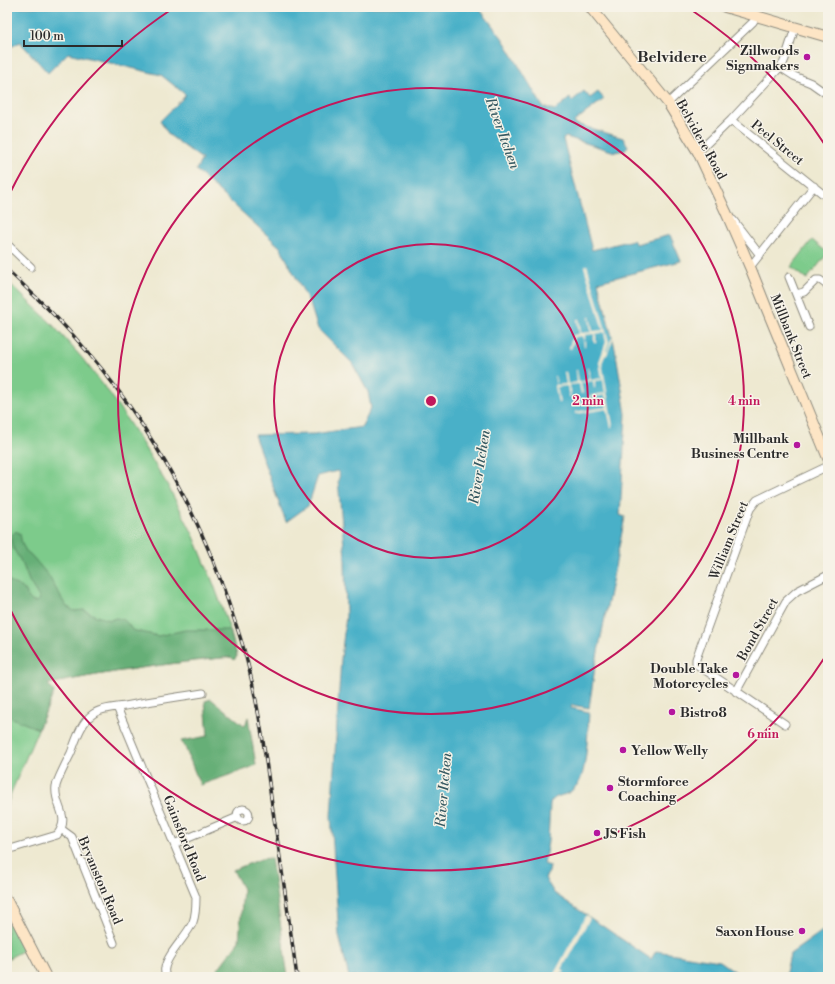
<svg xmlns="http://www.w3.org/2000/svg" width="835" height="984" viewBox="0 0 835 984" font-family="'Libre Bodoni',serif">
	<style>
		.green { fill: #7dcb8b; stroke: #547b5b }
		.forest { fill: #66af77; stroke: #486d51 }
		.water { fill: #49b0c8; stroke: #3a6e7a }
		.pier { fill: #eee9d1 }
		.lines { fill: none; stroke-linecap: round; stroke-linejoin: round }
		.street-casing { stroke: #8c8a7e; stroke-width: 9 }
		.secondary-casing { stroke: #8c8a7e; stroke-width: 12 }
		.street { stroke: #fff; stroke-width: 7 }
		.secondary { stroke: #fde5c5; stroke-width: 10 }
		.rail-casing { stroke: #2b2b2b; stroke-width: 3.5 }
		.rail { stroke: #f7f3e8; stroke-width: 2; stroke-dasharray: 6; stroke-linecap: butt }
		.ring { fill: none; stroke: #c2185b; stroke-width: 2 }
		.poi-dot { fill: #b5179e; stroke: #f7f3e8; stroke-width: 1.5 }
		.labels { text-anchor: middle; stroke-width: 3; stroke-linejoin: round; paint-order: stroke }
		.poi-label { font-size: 13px; font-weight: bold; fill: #2b2b2b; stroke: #f7f3e8; text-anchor: end }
		.street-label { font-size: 13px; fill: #2b2b2b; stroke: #f7f3e8 }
		.water-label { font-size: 14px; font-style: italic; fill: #365a62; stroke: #f7f3e8 }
		.quarter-label { font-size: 15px; font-weight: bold; fill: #2b2b2b; stroke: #f7f3e8 }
		.centre { fill: #c2185b; stroke: #f7f3e8; stroke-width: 2 }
		.ring-label { font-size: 12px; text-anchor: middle; font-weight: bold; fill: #c2185b; stroke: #f7f3e8; stroke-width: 3; stroke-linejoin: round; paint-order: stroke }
	</style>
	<rect width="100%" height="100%" fill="#f7f3e8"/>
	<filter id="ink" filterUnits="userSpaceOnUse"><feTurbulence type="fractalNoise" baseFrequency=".025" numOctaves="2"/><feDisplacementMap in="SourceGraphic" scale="8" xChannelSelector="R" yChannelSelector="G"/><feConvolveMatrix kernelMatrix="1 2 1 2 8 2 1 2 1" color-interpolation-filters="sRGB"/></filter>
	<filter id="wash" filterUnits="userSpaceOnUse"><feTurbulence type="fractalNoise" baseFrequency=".012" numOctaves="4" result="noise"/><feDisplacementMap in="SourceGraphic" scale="16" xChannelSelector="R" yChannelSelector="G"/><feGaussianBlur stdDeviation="0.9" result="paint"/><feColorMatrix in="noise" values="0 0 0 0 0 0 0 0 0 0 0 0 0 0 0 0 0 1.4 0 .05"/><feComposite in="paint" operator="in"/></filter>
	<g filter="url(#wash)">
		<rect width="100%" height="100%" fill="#eee9d1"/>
		<path class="green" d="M812,240L828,253L807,279L791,267Z
			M7,281L51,323L82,358L111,395L137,435L168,486L193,534L214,585L230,630L237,656L234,660L231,657C169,663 108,672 47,684L54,692L11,793L7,806Z
			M12,923L26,949L7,959V925Z"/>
		<path class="forest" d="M16,531L20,534L22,544L26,551L31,555L48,575L66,606L74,611L84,610L96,616L110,620L116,618L123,619L128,624L132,630L158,636L185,630H230L237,656L234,660L231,657C169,663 108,672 48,684L54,692L38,729L10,717L7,714V578C13,586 15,583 21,587C28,591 27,603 37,602L40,599L29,581L23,565L13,548L11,541L12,535Z
			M211,699L245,726L248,717L256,765L247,769L200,785L185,747L181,741L208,736L205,701Z
			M271,858L288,977H212L239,941L243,889L233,870L261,859Z"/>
		<path class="water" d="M7,7H478L503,39L543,107L555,110L570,98L572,101L584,91L590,98L598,92L604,99L575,121L574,122L576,124L623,138L628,146L625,150L615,152L566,137L563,139L592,250L633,240L636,244L670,235L681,261L598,282L615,348L626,414L620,515L625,517L595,667L589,708L572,705L571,708L589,712C588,726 587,776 577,785C575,787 573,790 570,792C562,797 555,794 550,804L548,842L544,864L550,866L549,872L545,878L554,893L651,959L656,951L720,961L743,977H349L339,936L331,816L341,659L346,616L345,557L338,480C340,476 340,474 337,471L318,476L308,506L286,522L254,435L314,434L362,427L371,408L368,392L352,363L318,329L310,304L280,247L196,170L202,159L169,135L160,121L186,95L161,75L68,53L48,73L20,42L13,46L7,45Z
			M828,927V977H785L790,954Z"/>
		<path class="pier" d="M587,265L609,342L606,351H607L612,336L613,339L607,355L605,356L602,363L613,427H611L607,409L575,414V412L607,407L605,395L590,398L589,396L605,393L603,380L595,381V388H594L593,381L581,383L583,393L581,394L579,384L569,385L571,396L569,397L567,386L557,387L560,403H558L555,386L556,385L554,376H555L557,385L566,384L564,372H566L568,384L577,382L576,370H577L579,382L589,380L587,368H589L591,380L602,378L599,362L606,342L604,332L596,334V343H594V334L585,335V347H584L583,336L575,337L571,349L569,348L573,335L579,334L577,319H579L581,333L591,332L589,317H590L593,331L603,330L584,266Z
			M586,915L590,918L562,969L565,971L564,973L561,972L558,977H550L554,974Z"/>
	</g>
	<g filter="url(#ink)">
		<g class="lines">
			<defs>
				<path id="street" d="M780,67L794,76L811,83L828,95
					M668,103L753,22L756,17
					M731,120L828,198
					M698,152L731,120L783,64L785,59L795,28
					M733,220L760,255
					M7,244L31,267
					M750,267L814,186
					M789,277L809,327
					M796,294L804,292L816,280H820L828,286
					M736,692L786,601L797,591L828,575
					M117,707L196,897C196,906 196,914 193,922C187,936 167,954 165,968C164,971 165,974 166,977
					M785,724L696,664V659L750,509L757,500L828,466
					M237 815a6 6 0 1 1 12 0a6 6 0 1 1-12 0Z
					M61,829L72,837L114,943
					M174,844L238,817
					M7,850L57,835C72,816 53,806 56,786C58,778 67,761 71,753C76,740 81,722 93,714C100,708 117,707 125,706C151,701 177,697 203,693"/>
				<path id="secondary" d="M590,7L668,103L698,152L726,212L750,267L766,307L828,458
					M725,7L828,37
					M7,901L46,977"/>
			</defs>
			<use href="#street" class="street-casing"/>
			<use href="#secondary" class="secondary-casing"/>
			<use href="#street" class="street"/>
			<use href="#secondary" class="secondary"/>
			<defs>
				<path id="rail" d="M7,270C18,279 28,290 39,300C129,387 195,497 233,616C239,633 245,651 249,669C260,714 266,760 272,805C281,862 289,920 297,977"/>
			</defs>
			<use href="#rail" class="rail-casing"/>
			<use href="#rail" class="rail"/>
		</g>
	</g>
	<g class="ring">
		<circle cx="431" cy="401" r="157"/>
		<circle cx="431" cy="401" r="313"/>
		<path d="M827 654A470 470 0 0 1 9 607M9 195A470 470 0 0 1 172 9M690 9A470 470 0 0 1 827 148"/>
	</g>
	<g class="poi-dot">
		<circle cx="807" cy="57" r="4"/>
		<circle cx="797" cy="445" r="4"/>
		<circle cx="736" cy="675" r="4"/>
		<circle cx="672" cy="712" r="4"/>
		<circle cx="623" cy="750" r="4"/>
		<circle cx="610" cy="788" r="4"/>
		<circle cx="597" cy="833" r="4"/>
		<circle cx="802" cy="931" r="4"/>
	</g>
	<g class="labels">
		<g class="poi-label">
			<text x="799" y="55">Zillwoods<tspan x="799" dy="15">Signmakers</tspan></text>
			<text x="789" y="443">Millbank<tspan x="789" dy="15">Business Centre</tspan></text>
			<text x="728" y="673">Double Take<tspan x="728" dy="15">Motorcycles</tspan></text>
			<text x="680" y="717" text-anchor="start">Bistro8</text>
			<text x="631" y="755" text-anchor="start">Yellow Welly</text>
			<text x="618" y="786" text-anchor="start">Stormforce<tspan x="618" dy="15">Coaching</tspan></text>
			<text x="605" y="838" text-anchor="start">JS Fish</text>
			<text x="794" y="936">Saxon House</text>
		</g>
		<g class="street-label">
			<text transform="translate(702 139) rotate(61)" y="5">Belvidere Road</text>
			<text transform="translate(778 142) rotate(39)" y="5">Peel Street</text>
			<text transform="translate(792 336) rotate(68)" y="5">Millbank Street</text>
			<text transform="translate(728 540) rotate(-68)" y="5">William Street</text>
			<text transform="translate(757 629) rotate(-61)" y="5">Bond Street</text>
			<text transform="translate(185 838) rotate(68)" y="5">Gainsford Road</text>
			<text transform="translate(101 880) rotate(67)" y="5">Bryanston Road</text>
		</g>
		<g class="water-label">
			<text transform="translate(503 133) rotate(70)" y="5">River Itchen</text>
			<text transform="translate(479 467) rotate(-81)" y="5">River Itchen</text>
			<text transform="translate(443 790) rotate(-85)" y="5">River Itchen</text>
		</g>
		<g class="quarter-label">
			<text x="672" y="62">Belvidere</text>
		</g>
	</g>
	<circle cx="431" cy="401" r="6" class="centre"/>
	<g class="ring-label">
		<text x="588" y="405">2 min</text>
		<text x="744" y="405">4 min</text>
		<text x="763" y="738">6 min</text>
	</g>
	<rect width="835" height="984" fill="none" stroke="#f7f3e8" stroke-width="24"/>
	<path d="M24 40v6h98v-6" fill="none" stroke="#2b2b2b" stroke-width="2"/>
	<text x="30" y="40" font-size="12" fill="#2b2b2b" stroke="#f7f3e8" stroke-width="3" paint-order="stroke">100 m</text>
</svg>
